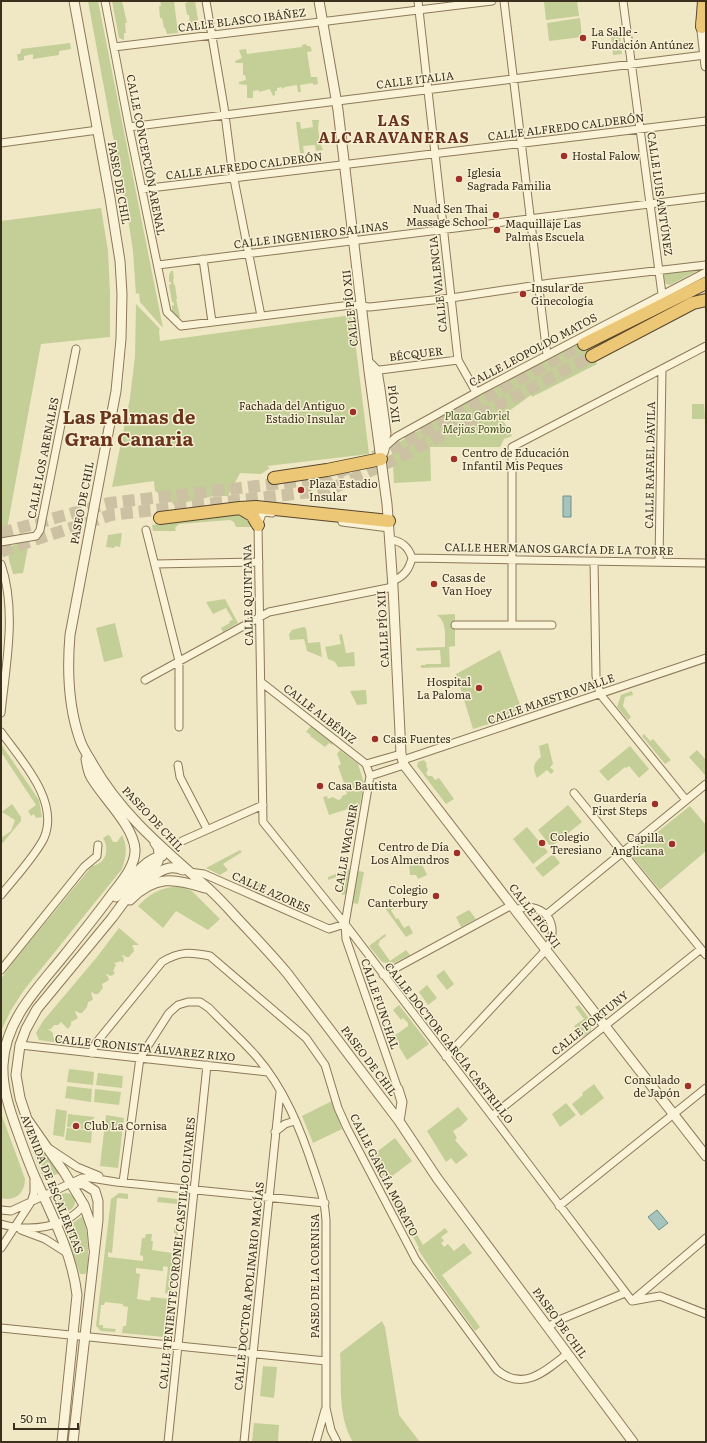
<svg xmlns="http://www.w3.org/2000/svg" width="707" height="1443" viewBox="0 0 707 1443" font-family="Literata,serif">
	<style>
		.green { fill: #c3cf97; fill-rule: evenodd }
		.water { fill: #a6c3bd; stroke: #6c928c }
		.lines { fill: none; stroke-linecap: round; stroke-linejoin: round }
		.trunk-tunnel { stroke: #ccc2a3; stroke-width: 12; stroke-dasharray: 12 6; stroke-linecap: butt }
		.minor-casing { stroke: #8c7959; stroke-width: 9 }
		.tertiary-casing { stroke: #8c7959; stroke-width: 11 }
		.trunk-casing { stroke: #59462e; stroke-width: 14 }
		.minor { stroke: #faf3d8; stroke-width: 7 }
		.tertiary { stroke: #faf3d8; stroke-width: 9 }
		.trunk { stroke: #ecc876; stroke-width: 12 }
		.poi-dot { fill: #9e3027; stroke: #f7f0d4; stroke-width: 1.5 }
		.labels { text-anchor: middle; stroke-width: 3; stroke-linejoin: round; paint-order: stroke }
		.street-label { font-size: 11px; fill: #3b2f1e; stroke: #f7f0d4 }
		.poi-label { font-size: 11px; fill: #3b2f1e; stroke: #f7f0d4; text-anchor: start }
		.park-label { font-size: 11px; font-style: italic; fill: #465824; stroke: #f7f0d4 }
		.district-label { font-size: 15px; font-weight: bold; letter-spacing: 1px; fill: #6a331b; stroke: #f7f0d4 }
		.town-label { font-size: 19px; font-weight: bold; fill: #6a331b; stroke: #f7f0d4 }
	</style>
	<rect width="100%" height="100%" fill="#f0e7c4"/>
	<path class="green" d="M88,1H98L163,328L140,302L139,293L136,294L133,251L128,218Z
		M112,1H122L127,23H125L126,33H124V40L119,38Z
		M160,1H174L178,33L167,34L165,28H164L162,18H160L159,6H161Z
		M187,1H195L199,26L196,30L193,31L192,24H190L189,15H187L185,3H187Z
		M577,1L579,16L546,20L544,2Z
		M580,18L582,37L549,41L547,23Z
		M620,34L622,54L613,55L611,35Z
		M70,43L71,49L59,51V55L33,59V54L24,56V60L18,61L17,54H20L21,51V49Z
		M306,44L307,46H310L312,51L307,52L311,77H317L318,84L313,85V83L300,85L301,92H298L297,85L285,87L282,89V87L277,88V91H275V95L273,96L270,89L259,92V90L253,91V98H247V85L239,84V82L246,80L245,75H243V63H236L235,61L242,58L239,50L246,49L247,54L302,47V45Z
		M312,120H319L318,128L320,143L323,150L316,151L315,145L303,146L304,153H300L296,122H300L301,129L313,127Z
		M101,208L108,251L110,293V337L41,344L6,534L1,532V221Z
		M697,269V271L670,285L666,284L663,273Z
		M171,271H173L174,279H173L174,285H175L177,299H176L180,317L176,318L172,315V306L174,305V303L172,302L169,285L171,284V282H169V275Z
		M136,304L160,329L159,331L160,341L352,315L369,454L267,466L270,468L261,474L240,473L228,496H213L174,505L169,499L155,491L154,481L112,487L130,398L135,356Z
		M584,340L597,364L532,397L531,395L501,417L512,436L504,439L500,447H430L431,481L394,483L392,449L394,445L477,396Z
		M692,404H704L705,419H692Z
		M234,514L248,518L252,527H236L234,522L230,520L179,524L175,528L176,531H153L152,525Z
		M122,533L120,547L115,546L114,548L106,547L108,535Z
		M29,542L23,573L13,574C11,564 4,553 13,545Z
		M225,599L238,623L223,632L221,628L230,623L229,621L233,620L226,608L213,614L206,602Z
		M455,614V646L449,647L450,667L421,668V665H425L426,664H441L440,650L417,651L416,648L445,647C445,636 447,622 437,615Z
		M115,623L123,657L104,662L96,628Z
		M303,627L306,628L308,643L320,642L322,657L307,651L304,639L290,640L289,634L292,630Z
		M342,634L346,653L354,652L355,666L338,667L335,662L328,659L325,647L341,644L339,635Z
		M500,650L523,713L473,729L456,674Z
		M366,690L367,704L357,705L350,691Z
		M632,691L633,695L625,697L623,706L631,717L628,720L617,707L621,695Z
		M311,726L333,744L332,745L329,743L325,747L310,736L311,735L306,732Z
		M644,734L650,741L653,739L671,760L665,764L642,736Z
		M548,743L553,764L550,767L554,771L551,774L547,770L537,778C533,769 532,764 541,757L539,746Z
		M1,744L39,800L42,817L36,818L34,814L31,816L28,811L36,805L1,752Z
		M630,746L649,769L639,778L629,766L626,768L625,767L608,781L599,771Z
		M340,750L358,764L364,783L360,805L329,815L323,797L327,796L328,799L333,797L338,800L341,799L342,796L347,794L343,780L338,766L341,764L337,754Z
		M697,750L706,760L705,775L689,757Z
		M424,760L427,764L426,765L428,770L426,773L428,776H432L435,780L439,778L454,799L446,804L417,766L418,762Z
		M12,804L21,817V821L1,845V838L11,831L15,820L2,812Z
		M568,805L582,822L551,847L538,830Z
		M690,806L706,825V851L660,890L630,854Z
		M527,827L548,852L533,864L513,839Z
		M108,835L110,836L113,842H117L122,835C128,847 126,857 122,869L24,990L11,1010L1,1031V979L12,963L92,866C106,864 110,849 103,838Z
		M240,850L242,852L223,864L228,870L220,875L206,868Z
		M553,854L560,863L543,877L535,868Z
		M418,856L427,875L418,879L416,875H410L409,862Z
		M350,869L346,894L342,895L340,889L342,888L341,884L343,883L340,876L328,880V877Z
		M358,871L364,872L358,904L353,903Z
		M247,877L252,884L258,880L264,888L265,895L239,884Z
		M172,887H182L192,891L220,919L208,930L176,911L163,928L138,906C148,896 157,889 172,887Z
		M392,898L397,907L391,910L396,919L398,918L404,928L409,925L413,933L406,937L382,904Z
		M469,910L476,919L461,927L456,917Z
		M119,928L139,945H132L133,947L134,951L129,957H126L123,955L122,956L124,958L123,963L121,961L114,963L116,965L113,971L115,973L113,975L110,976L107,974L106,975L108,977L109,980L102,984L103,988L98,994H94L92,992L91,993L93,999L91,1001L88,1002L87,1007L82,1013H79L76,1011L75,1012L78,1018L71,1022V1025L68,1029L61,1022L58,1025H54L51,1029H48L53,1033V1037L67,1039L66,1044L39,1040L36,1033L43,1021L97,957Z
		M385,934L386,936L379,941L380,942L378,944L390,961L406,950L410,955L392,964L382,962L369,946Z
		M444,970L454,984L447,990L436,976Z
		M427,985L437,998L428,1005L419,992Z
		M399,1005L429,1044L407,1060L384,1022L394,1035L397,1034L408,1026V1023L403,1018L401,1020L393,1010Z
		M579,1005L591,1021V1031L583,1037L574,1026L584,1019L575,1007Z
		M69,1069L94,1072L93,1085L67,1082Z
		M98,1073L123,1076L122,1088L96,1085Z
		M594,1084L604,1098L581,1116L572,1104L583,1095L582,1093Z
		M67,1086L92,1089L91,1102L65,1098Z
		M95,1089L121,1092L119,1105L94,1102Z
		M332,1101L342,1129L313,1143L302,1116Z
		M566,1103L576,1115L560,1127L552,1114Z
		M458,1107L468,1119L460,1127H459L453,1131L457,1138L455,1140L468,1155L456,1164L451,1158L446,1162L427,1131Z
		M56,1109L67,1111L64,1137L53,1135Z
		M1,1113L25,1179C25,1193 15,1202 1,1198Z
		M68,1114L94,1117L92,1130L67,1127Z
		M106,1115L124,1118L118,1168L100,1166Z
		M67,1128L92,1131L91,1143L65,1140Z
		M395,1138L412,1161L383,1183L370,1157Z
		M36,1144L38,1145L59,1173L44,1180L32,1149L33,1145Z
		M57 1202a9 9 0 1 1 18 0a9 9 0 1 1-18 0Z
		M119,1193L128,1194V1199L117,1198L112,1253L108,1252V1257L143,1261V1256L140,1255L142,1238H145L146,1234H152L151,1241H153L152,1250L172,1253L176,1233H174V1228L178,1230L168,1333L164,1337L122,1333L123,1326H126L128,1307L123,1306V1304L105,1302L104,1305H101L99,1325H103V1328L116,1329L115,1332L101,1331L96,1326L111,1199ZM163,1266L168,1267L165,1293L169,1294V1299L151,1297L150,1301L137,1299L140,1274L136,1273V1268L163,1271Z
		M158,1197L177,1199L181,1204L180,1222L177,1224L178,1214H176L177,1204L157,1202Z
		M399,1203L423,1245L445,1228L448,1232L441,1237L444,1241L441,1243L444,1247L448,1244L454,1251L464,1243L472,1253L442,1275L480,1327L475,1331L437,1279L418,1249L419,1248L407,1225L406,1226L395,1206Z
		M83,1216C89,1234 88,1252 88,1270L85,1274H80L63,1226L74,1222Z
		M382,1321L385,1327L399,1415L420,1442H353C337,1416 342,1382 340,1353Z
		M263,1366L277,1367L274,1398L260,1396Z
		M254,1423L279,1425L278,1442H252Z"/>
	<path class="water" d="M563,496H571V517H563Z
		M657,1210L668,1223L659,1230L648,1217Z"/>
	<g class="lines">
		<path class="trunk-tunnel" d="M374,457L394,447L584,344
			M1,533L109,503L327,478L348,468
			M1,552L13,547L111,515L329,490L398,458L592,356"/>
		<defs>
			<path id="minor" d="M105,1L129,127L167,312L181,326L351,305L370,307L451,298L551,283L706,265
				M206,1L224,107L232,169L261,316
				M418,1L458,360L476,392
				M504,1L547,355
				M623,1L662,294
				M114,47L492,1
				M129,127L705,55
				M1,143L98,130
				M142,189L706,121
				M203,259L212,322
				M158,265L706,197
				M377,371L380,370L458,360
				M384,453L386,446L396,437L479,391L706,272
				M272,513L266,512L262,514L258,525L263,822L345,924L492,1116L632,1301L660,1296L706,1314
				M342,522L389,528
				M146,530L179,661V727
				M390,539C402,542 408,546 412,558L706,563
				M1,542L36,536L40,530L76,349
				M594,561L596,676L600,694L686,800
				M659,562L662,369
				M1,564C17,611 6,664 1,713
				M155,564L259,562
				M393,581C404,576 409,570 412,558
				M455,625H552
				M512,625V447L706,346
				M145,680L269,612L393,587
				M261,682L366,764
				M1,732C21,760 60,801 44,838C36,855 13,880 1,895
				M403,760L706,658
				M366,764L370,776L345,924L346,939L398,1089
				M366,764L401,754
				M178,765L180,777L207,829
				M370,776L404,765
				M574,793L706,955
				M182,841L263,805
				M189,872L204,874L329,929L345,924
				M546,915L706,784
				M1,970L84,867L97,856L98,845
				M383,975L512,905
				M20,1045L268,1072
				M91,1053L96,1043L162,962C180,951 190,952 210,956L306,1038L325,1065L338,1108L347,1128L416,1260L497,1370C523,1392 546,1371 567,1354
				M446,1057L544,952C559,934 553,909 528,907C524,907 519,909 515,910
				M492,1116L701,949
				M275,1132L285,1124L295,1121
				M50,1149L77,1167L99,1176
				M123,1182L140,1058L169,1013L178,1005L188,1002H200L209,1008C224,1024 241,1039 256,1056C284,1088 301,1130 314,1170C320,1188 325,1201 326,1220V1408L331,1430L337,1442
				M559,1206L706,1088
				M1,1210L11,1211L82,1178H91L116,1182L325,1203
				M1,1224C28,1232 65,1229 84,1205
				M21,1230L45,1239L67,1253
				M1,1248L31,1202L34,1193V1180
				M632,1301L706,1238
				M548,1327L559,1320L625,1293
				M1,1328L326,1361
				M168,1442L207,1065
				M244,1442L280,1092
				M316,1442L325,1410"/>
			<path id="tertiary" d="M74,1L110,198L120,261L122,294L121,339L116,391L70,635C67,670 68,706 80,740C82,747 87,754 91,761C120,814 165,850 209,889C219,898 228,908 237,918C254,936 271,954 287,973L399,1121L437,1178L633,1442
				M319,1L338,110L369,371L387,504L393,587L401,754L404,765L546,950L706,1156
				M701,22L706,66
				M368,362L377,371L380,389L386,433L384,442L380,451
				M148,879C160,871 169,864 183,870
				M116,897C128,884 144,858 162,856
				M130,900C155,875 174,878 205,888
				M398,1089L402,1102L399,1121
				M71,1183L84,1184L95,1191L98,1201V1220L73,1442
				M94,1249L92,1228L84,1205L64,1172L27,1119L20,1098L16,1075L20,1045L26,1029L37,1009L112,918L132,891L158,862L159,853L158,847L155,843
				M62,1442L77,1295C72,1252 51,1214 34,1175C28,1161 23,1147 18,1133C10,1111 2,1088 3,1065C5,1021 36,990 62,958C79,937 96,916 112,894C122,881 136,865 135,849C133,825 103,798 91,777C88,772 87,765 86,759"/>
			<path id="trunk" d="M702,27L704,1
				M584,344L706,283
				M592,356L693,303L706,300
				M274,478L327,470L381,459
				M240,508L252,515L258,525
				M160,518L240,508L256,507L389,521"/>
		</defs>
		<use href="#minor" class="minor-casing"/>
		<use href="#tertiary" class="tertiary-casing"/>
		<use href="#trunk" class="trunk-casing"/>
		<use href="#minor" class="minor"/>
		<use href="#tertiary" class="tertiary"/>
		<use href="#trunk" class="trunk"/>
	</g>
	<g class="poi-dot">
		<circle cx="583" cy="38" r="4"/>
		<circle cx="564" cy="156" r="4"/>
		<circle cx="459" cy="179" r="4"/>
		<circle cx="496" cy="215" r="4"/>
		<circle cx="497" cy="230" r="4"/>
		<circle cx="523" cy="294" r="4"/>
		<circle cx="353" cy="412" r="4"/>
		<circle cx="454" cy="459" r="4"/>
		<circle cx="301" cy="490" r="4"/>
		<circle cx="434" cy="584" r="4"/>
		<circle cx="479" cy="688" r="4"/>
		<circle cx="375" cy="739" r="4"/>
		<circle cx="320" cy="786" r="4"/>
		<circle cx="655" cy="804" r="4"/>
		<circle cx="542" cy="843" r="4"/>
		<circle cx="672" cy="844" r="4"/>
		<circle cx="457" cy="853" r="4"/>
		<circle cx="436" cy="896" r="4"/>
		<circle cx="688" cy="1086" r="4"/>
		<circle cx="76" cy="1126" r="4"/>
	</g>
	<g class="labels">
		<g class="street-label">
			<text transform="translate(242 20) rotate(-7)" y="4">CALLE BLASCO IBÁÑEZ</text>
			<text transform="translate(415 80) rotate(-7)" y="4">CALLE ITALIA</text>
			<text transform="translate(566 127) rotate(-7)" y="4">CALLE ALFREDO CALDERÓN</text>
			<text transform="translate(146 155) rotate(79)" y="4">CALLE CONCEPCIÓN ARENAL</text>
			<text transform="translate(244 166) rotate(-7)" y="4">CALLE ALFREDO CALDERÓN</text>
			<text transform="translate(119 183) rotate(80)" y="4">PASEO DE CHIL</text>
			<text transform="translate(660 194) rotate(82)" y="4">CALLE LUIS ANTÚNEZ</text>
			<text transform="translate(311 235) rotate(-7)" y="4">CALLE INGENIERO SALINAS</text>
			<text transform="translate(438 284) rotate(-96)" y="4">CALLE VALENCIA</text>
			<text transform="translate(350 308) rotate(-96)" y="4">CALLE PÍO XII</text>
			<text transform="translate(533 350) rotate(-28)" y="4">CALLE LEOPOLDO MATOS</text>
			<text transform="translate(416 354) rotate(-7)" y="4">BÉCQUER</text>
			<text transform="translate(394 404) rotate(83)" y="4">PÍO XII</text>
			<text transform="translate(43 458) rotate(-79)" y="4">CALLE LOS ARENALES</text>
			<text transform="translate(650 465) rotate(-89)" y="4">CALLE RAFAEL DÁVILA</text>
			<text transform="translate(82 503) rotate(-79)" y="4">PASEO DE CHIL</text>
			<text transform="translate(559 549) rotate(1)" y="4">CALLE HERMANOS GARCÍA DE LA TORRE</text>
			<text transform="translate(248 595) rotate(-91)" y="4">CALLE QUINTANA</text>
			<text transform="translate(383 629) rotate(-93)" y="4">CALLE PÍO XII</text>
			<text transform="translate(551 699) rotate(-19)" y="4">CALLE MAESTRO VALLE</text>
			<text transform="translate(320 714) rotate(38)" y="4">CALLE ALBÉNIZ</text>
			<text transform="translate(153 819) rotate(47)" y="4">PASEO DE CHIL</text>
			<text transform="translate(346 848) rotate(-80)" y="4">CALLE WAGNER</text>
			<text transform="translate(271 892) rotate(24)" y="4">CALLE AZORES</text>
			<text transform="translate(535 916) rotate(53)" y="4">CALLE PÍO XII</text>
			<text transform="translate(380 1004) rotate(71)" y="4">CALLE FUNCHAL</text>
			<text transform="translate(590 1023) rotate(-39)" y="4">CALLE FORTUNY</text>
			<text transform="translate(449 1043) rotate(52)" y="4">CALLE DOCTOR GARCÍA CASTRILLO</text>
			<text transform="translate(145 1048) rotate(6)" y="4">CALLE CRONISTA ÁLVAREZ RIXO</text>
			<text transform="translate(369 1061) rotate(53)" y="4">PASEO DE CHIL</text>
			<text transform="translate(384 1175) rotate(63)" y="4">CALLE GARCÍA MORATO</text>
			<text transform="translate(52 1184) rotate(68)" y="4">AVENIDA DE ESCALERITAS</text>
			<text transform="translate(177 1253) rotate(-84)" y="4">CALLE TENIENTE CORONEL CASTILLO OLIVARES</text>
			<text transform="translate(315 1276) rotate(-90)" y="4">PASEO DE LA CORNISA</text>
			<text transform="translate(249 1286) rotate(-84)" y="4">CALLE DOCTOR APOLINARIO MACÍAS</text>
			<text transform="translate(560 1323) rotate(54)" y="4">PASEO DE CHIL</text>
		</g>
		<g class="poi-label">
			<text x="591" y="36">La Salle -<tspan x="591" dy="13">Fundación Antúnez</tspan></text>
			<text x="572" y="160">Hostal Falow</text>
			<text x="467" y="177">Iglesia<tspan x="467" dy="13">Sagrada Familia</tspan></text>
			<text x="488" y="213" text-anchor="end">Nuad Sen Thai<tspan x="488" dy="13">Massage School</tspan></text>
			<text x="505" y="228">Maquillaje Las<tspan x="505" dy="13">Palmas Escuela</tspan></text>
			<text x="531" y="292">Insular de<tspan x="531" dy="13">Ginecología</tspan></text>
			<text x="345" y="410" text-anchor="end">Fachada del Antiguo<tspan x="345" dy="13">Estadio Insular</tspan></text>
			<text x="462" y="457">Centro de Educación<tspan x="462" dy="13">Infantil Mis Peques</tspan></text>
			<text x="309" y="488">Plaza Estadio<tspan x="309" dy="13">Insular</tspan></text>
			<text x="442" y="582">Casas de<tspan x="442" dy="13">Van Hoey</tspan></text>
			<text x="471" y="686" text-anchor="end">Hospital<tspan x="471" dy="13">La Paloma</tspan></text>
			<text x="383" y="743">Casa Fuentes</text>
			<text x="328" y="790">Casa Bautista</text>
			<text x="647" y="802" text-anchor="end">Guardería<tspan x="647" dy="13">First Steps</tspan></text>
			<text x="550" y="841">Colegio<tspan x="550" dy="13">Teresiano</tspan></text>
			<text x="664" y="842" text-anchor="end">Capilla<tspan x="664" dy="13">Anglicana</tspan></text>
			<text x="449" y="851" text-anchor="end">Centro de Día<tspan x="449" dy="13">Los Almendros</tspan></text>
			<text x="428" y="894" text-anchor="end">Colegio<tspan x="428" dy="13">Canterbury</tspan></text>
			<text x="680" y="1084" text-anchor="end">Consulado<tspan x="680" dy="13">de Japón</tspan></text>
			<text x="84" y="1130">Club La Cornisa</text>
		</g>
		<g class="park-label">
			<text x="477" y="420">Plaza Gabriel<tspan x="477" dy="13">Mejias Pombo</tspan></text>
		</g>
		<g class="district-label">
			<text x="394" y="126">LAS<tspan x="394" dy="17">ALCARAVANERAS</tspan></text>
		</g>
		<g class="town-label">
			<text x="129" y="424">Las Palmas de<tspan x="129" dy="22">Gran Canaria</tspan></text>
		</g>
	</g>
	<rect width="707" height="1443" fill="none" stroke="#3b2f1e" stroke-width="4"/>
	<path d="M14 1423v6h64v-6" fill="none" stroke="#3b2f1e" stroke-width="2"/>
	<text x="20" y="1423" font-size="12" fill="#3b2f1e" stroke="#f7f0d4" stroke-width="3" paint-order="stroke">50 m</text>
</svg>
